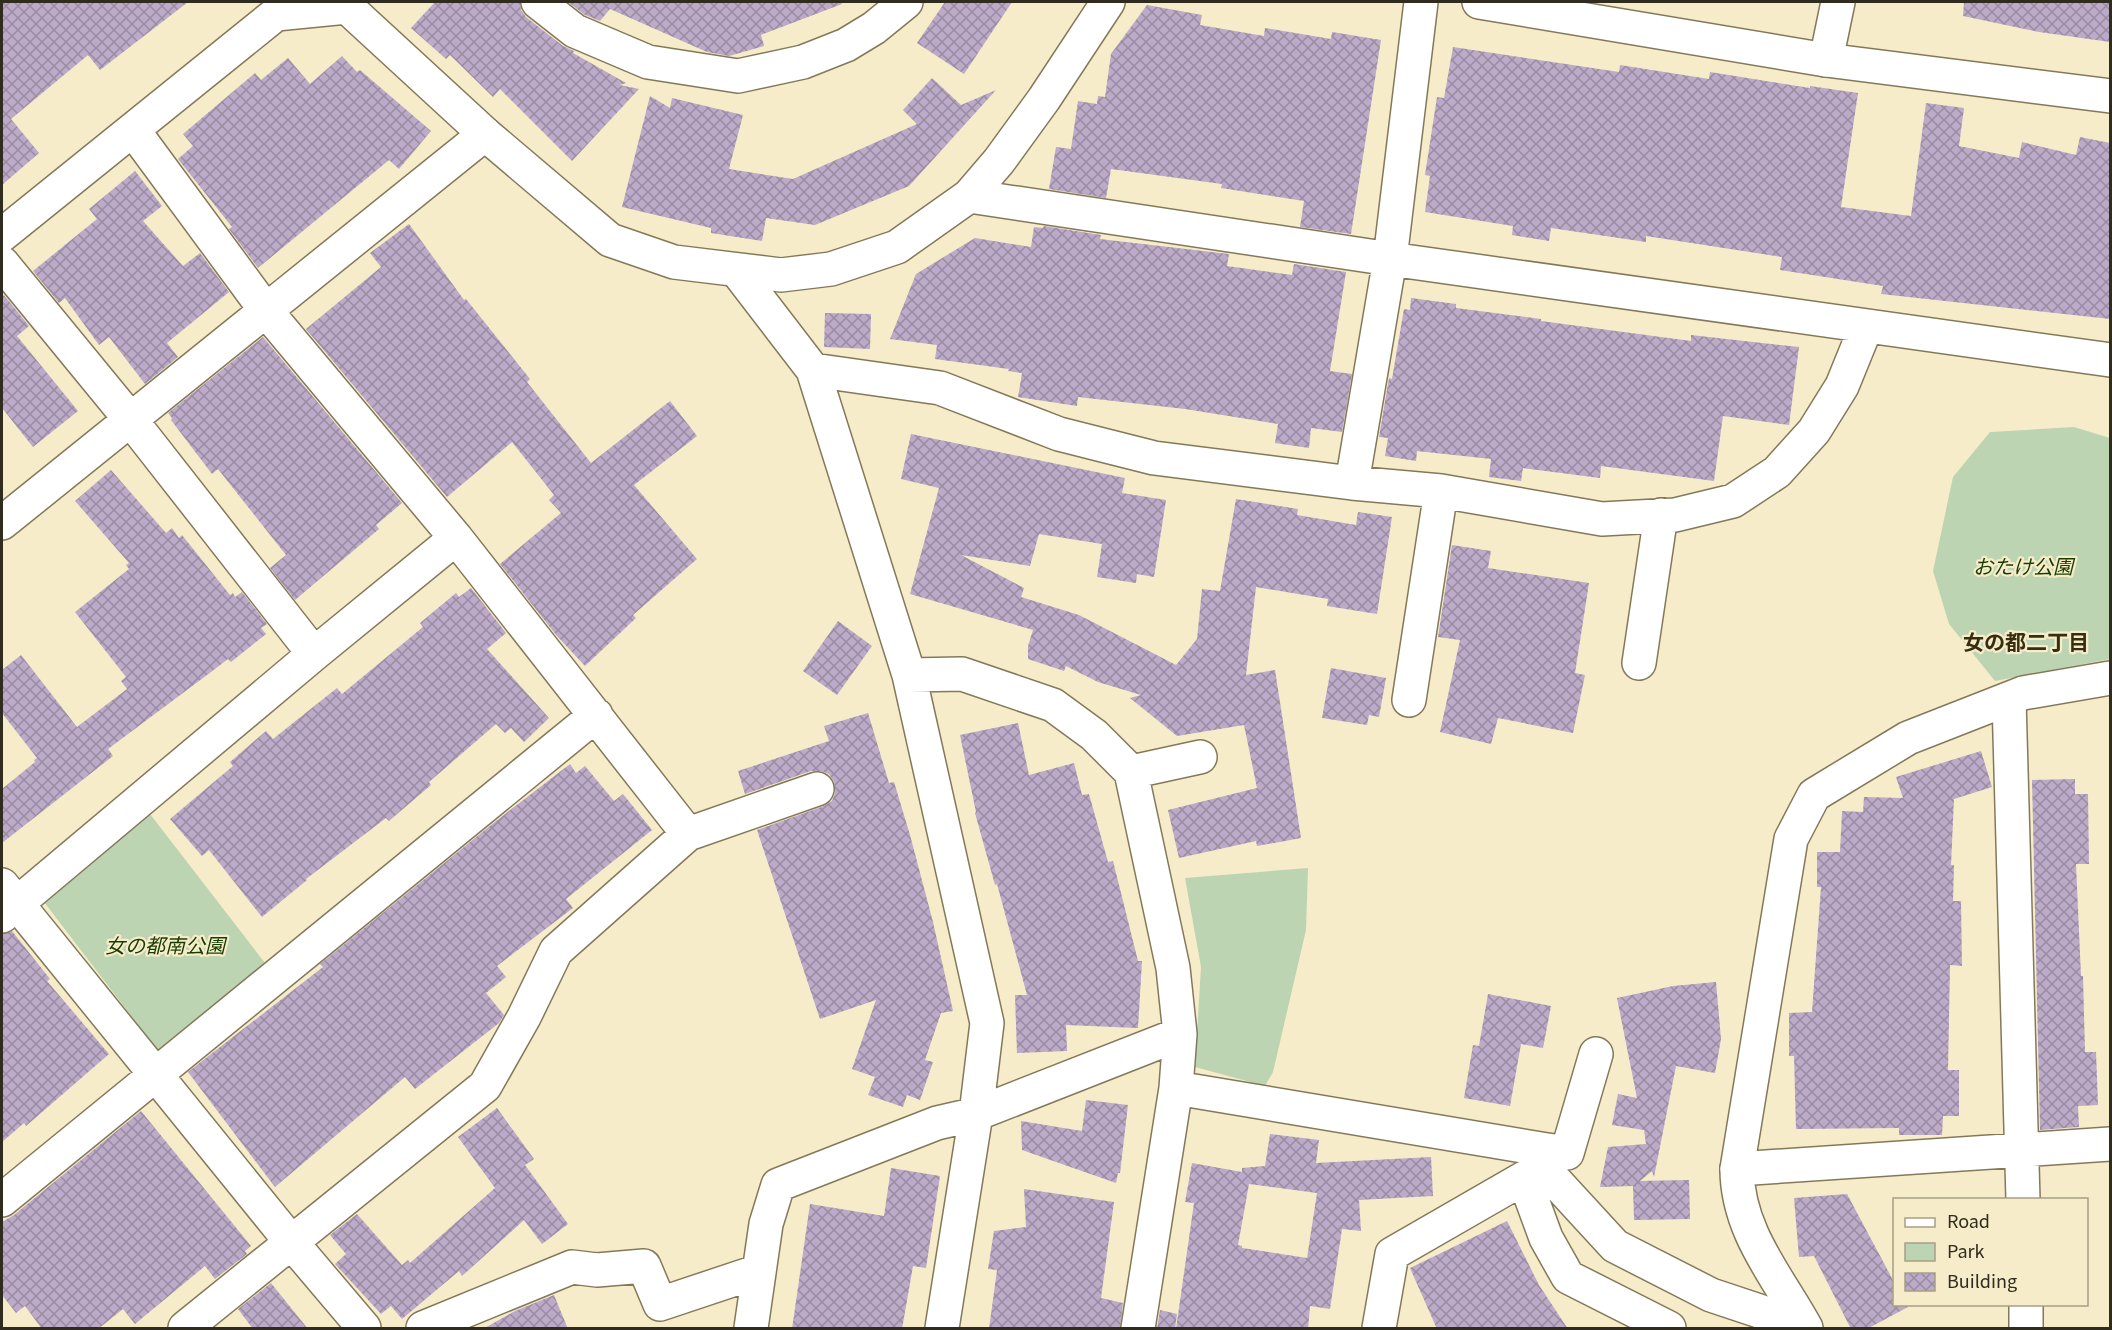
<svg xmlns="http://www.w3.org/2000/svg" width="2112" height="1330" viewBox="0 0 2112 1330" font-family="Georgia,'Noto Sans JP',serif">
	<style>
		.green { fill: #bdd4b3 }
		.building { fill: url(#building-cross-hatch); fill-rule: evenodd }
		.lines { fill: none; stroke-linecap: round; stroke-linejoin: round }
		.minor-casing { stroke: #83795a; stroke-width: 36 }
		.tertiary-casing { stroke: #83795a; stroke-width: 36 }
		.minor { stroke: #fff; stroke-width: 33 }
		.tertiary { stroke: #fff; stroke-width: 33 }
		.labels { text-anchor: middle; stroke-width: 4.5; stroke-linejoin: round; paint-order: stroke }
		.park-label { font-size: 20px; font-style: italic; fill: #173c00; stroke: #f6ecc9 }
		.neighbourhood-label { font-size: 21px; font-weight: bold; fill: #372e11; stroke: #f6ecc9 }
	</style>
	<defs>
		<pattern id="building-cross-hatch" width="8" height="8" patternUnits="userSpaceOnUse" patternTransform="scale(1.5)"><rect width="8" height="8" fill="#bcaac8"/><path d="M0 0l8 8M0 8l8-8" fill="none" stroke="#998ba2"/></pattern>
	</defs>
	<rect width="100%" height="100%" fill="#f6ecc9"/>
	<path class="green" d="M2074,427L2110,438V659L1995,681L1949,624L1933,571L1953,477L1990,432Z
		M150,814L265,963L158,1051L44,902Z
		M1308,868L1306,930L1273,1072L1265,1086L1195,1067L1201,967L1185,878Z"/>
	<path class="building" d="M2,2H188L100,70L88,55L11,119L39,153L2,185Z
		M435,2H520L521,10L526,17L563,46L574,51L573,53L626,83L620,85L639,89L572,161L500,89L493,97L450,55L446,59L411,28Z
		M568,2H841L842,4L761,35L764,46L729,56L707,52L610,9L600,21L585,15Z
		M945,2H1012L964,74L917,43Z
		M1964,2H2110V42L2039,32L1963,16Z
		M1147,5L1202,15L1200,25L1264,36L1265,28L1331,39L1332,32L1381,40L1351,234L1300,227L1304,201L1221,188L1222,184L1111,169L1106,198L1049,189L1056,147L1071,149L1078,101L1097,104L1098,96L1105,97L1111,54Z
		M1453,47L1619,72L1620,65L1709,79L1710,72L1810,88V86L1858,93L1841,207L1911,216L1926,103L1964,108L1959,146L2019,158L2022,142L2076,155L2080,137L2110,143V319L1881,294L1883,286L1780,270L1782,257L1646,236V242L1551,228L1549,241L1512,235L1513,226L1425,212L1430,176L1425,175L1437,97L1444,98Z
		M342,56L357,72L360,70L431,131L399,169L389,160L258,268L229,229L232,227L178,159L193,146L183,134L255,73L261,80L288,58L310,84Z
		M932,78L961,105L996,90L909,186L815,225L766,218L762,241L711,233V228L622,207L650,96L670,108L672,98L743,115L729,169L793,179L917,124L903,110Z
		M135,171L162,206L143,221L183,266L200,253L229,292L167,343L178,357L145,384L109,337L99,345L65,298L59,303L33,271L97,219L89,209Z
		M409,224L464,300L466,299L530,379L527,382L591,463L670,401L697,436L634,485L697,559L633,615L636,618L585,666L557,636L500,564L561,513L549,500L554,495L512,442L447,497L306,329L381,267L370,253Z
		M1044,226L1101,235L1100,239L1229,254L1227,266L1292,275L1294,264L1346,272L1330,371L1352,374L1342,432L1311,428L1309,448L1275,443L1278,424L1185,409L1078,397L1077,406L1018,397L1022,373L1008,371L1009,369L935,359L937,345L890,339L916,274L975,238L1031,247L1034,227L1043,228Z
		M4,295L29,326L17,336L78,411L33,447L2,408V297Z
		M1411,298L1456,304V308L1541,319V321L1691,341V335L1799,347L1789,425L1723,416L1714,481L1601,466L1600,478L1523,468L1521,481L1489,477L1491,459L1417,451L1416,461L1385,456L1388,438L1379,437L1389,378L1392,379L1404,309L1410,310Z
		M825,313L871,314L870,349L824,347Z
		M263,337L402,503L376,525L379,529L295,600L270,568L286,555L218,469L212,474L171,420L172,418L168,413Z
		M911,434L1125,478L1122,493L1166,500L1154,577L1137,574L1136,583L1097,577L1102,544L1039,534L1030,566L961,555L1024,588L1021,597L1079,615L1176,665L1197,639L1202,589L1220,591L1236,499L1298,509L1297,515L1356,525L1358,512L1392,517L1377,614L1327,606L1328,599L1256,587L1246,675L1275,670L1301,838L1257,846L1256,841L1179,858L1168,810L1257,788L1244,725L1177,736L1130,698L1141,695L1098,682L1066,666L1064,671L1028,659V646L1033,630L910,594L939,488L901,479Z
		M111,470L166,533L172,528L179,538L182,535L230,595L233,593L235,597L242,592L267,624L261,628L266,634L231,662L228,659L211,672L108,749L113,756L2,843V789L35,762L34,760L37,758L2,713V670L21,655L77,727L127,689L121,681L126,677L75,612L129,569L126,565L129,563L75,501Z
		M1452,545L1491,551L1488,568L1589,583L1575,673L1585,675L1573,733L1498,718L1491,744L1440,732L1460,640L1438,637Z
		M471,588L506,633L487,649L549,718L524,742L511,728L505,733L496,724L429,782L431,785L389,821L386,818L306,879L307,880L262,917L209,850L202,856L170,819L233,766L230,762L266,731L273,739L337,688L342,694L423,627L420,623L456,593L459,597Z
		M838,621L872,646L837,695L803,671Z
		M1331,668L1386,678L1379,717L1369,715L1367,725L1322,718Z
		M868,713L889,783L894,782L910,835L933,922L953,1011L941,1013L925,1060L933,1062L920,1100L907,1095L903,1107L868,1095L875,1077L852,1069L876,1000L820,1019L757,830L824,806L832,801L835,793L834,782L829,774L821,771H811L745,794L738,771L829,741L824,726Z
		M1018,723L1029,775L1074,763L1082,795L1089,794L1108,862L1113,861L1138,961H1142L1138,1028L1066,1025L1067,1051L1017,1053L1015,995H1027L997,884L995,885L975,813L976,812L960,735Z
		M1981,751L1992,787L1954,799L1951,865H1954L1953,901H1961L1962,966L1950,965L1948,1070H1959V1116H1943L1942,1135H1899V1128L1796,1129L1794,1056H1789V1013L1812,1012L1821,887H1817V852H1840L1842,811L1863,812L1864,797L1903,798L1896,777Z
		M570,764L576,773L585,766L614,801L623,794L652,830L566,899L573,908L497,966L506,977L486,993L504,1015L499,1023L415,1089L405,1077L275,1187L188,1072L323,967L320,964L491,825Z
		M2075,779V794H2088L2089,864H2076L2081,976H2083L2085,1052H2096L2098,1105L2078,1106L2079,1127L2040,1130L2032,780Z
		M12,931L50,979L47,981L109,1054L26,1126L24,1123L2,1142V934Z
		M1716,982L1721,1039L1715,1073L1676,1066L1654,1177L1652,1171L1640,1181L1689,1180L1690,1219L1634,1220L1633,1186L1600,1187L1608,1147L1646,1144L1644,1130L1612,1125L1618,1094L1637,1098L1617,998L1673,986Z
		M1488,994L1551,1006L1543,1048L1521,1044L1510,1106L1464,1098L1473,1045L1479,1046Z
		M1086,1100L1128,1105L1120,1173H1118L1116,1183L1022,1150L1021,1121L1082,1131Z
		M497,1108L534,1159L525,1165L568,1224L542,1244L524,1220L462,1276L459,1271L402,1319L391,1306L381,1314L335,1264L346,1254L330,1235L357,1214L402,1265L408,1260L410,1263L495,1188L458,1137Z
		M141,1111L251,1246L245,1251L247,1254L215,1279L205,1266L135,1324L123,1309L98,1329H42L25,1306L16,1313L2,1295V1222L14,1215Z
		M1270,1134L1319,1140L1316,1163L1431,1157L1433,1196L1359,1200L1361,1231L1342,1229L1330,1309L1310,1306L1308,1329H1176L1194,1203L1185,1202L1192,1163L1242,1172V1168L1265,1166ZM1249,1184L1317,1193L1307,1258L1242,1248V1246L1238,1245Z
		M891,1168L940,1176L926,1268L913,1266L902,1329H792L810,1204L884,1216Z
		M1024,1189L1114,1202L1101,1298L1123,1303L1120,1329H989L997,1270L988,1269L994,1231L1026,1227Z
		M1847,1194L1894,1282V1305H1906L1908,1307L1867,1329H1851L1814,1256L1799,1257L1794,1198Z
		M1507,1221L1539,1285L1568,1329H1437L1410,1268Z
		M271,1283L308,1329H253L238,1309Z
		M554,1295L568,1329H483L515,1311Z
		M1160,1310L1177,1314L1175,1329H1157Z"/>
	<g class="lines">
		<defs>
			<path id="minor" d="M538,2L575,31L648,62L738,76L803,62L846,45L874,28L906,2
				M1826,60L1838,2
				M133,130L267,312L456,538L688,834
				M969,196L1390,259L2110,360
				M2,263L130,419L314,654
				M737,271L813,370L909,675L987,1023L976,1114L942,1328
				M813,370L940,388L1059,434L1154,458L1352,483L1441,491L1602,519L1675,515L1733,501L1777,472L1814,431L1842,386L1866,327
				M1352,483L1390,259L1421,2
				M2,523L485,134
				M1639,663L1661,515
				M909,675L962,674L1053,705L1094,735L1131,772L1173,968L1180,1034L1176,1088L1138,1328
				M2009,699L2023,1200
				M1409,700L1441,491
				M1131,772L1200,757
				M2,885L292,1243L364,1328
				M2,916L314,654L456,538
				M1596,1054L1567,1153L1541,1149L1546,1171L1615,1246L1711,1295L1804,1326
				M1176,1088L1541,1149
				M1737,1169L2110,1144
				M1546,1171L1524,1178L1546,1238L1568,1277L1669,1328
				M2,1200L596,715
				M2026,1304V1328
				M185,1328L485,1086L524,1017L556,951L688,834L817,789
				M423,1328L572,1267L597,1270L644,1266L660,1304L759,1271
				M751,1328L766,1224L778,1185L937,1123L976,1114L1180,1034
				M1379,1328L1392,1254L1524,1178"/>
			<path id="tertiary" d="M1479,2L1826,60L2110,96
				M2,235L276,14L347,7L485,134L610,240L674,262L781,275L831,269L897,247L969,196L999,161L1044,99L1108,2
				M1806,1328C1778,1277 1737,1231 1737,1169L1791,839L1814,795L1908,738L2023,693L2110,678"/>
		</defs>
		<use href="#minor" class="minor-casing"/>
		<use href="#tertiary" class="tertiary-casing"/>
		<use href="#minor" class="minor"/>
		<use href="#tertiary" class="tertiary"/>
	</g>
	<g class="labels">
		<g class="park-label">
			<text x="2023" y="574">おたけ公園</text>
			<text x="165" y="953">女の都南公園</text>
		</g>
		<g class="neighbourhood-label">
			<text x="2026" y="650">女の都二丁目</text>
		</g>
	</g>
	<rect width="2112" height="1330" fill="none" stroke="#2f2b1e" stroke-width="6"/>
	<rect x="1893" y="1198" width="195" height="108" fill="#f6ecc9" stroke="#a69f85" stroke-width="1.5"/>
	<rect x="1905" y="1218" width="30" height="9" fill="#ffffff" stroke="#a69f85" stroke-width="1.5"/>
	<text x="1947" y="1228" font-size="18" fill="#2f2b1e">Road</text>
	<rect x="1905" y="1243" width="30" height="18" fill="#bdd4b3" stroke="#a69f85" stroke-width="1.5"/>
	<text x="1947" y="1258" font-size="18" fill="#2f2b1e">Park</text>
	<rect x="1905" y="1273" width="30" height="18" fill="url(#building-cross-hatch)" stroke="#a69f85" stroke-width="1.5"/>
	<text x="1947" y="1288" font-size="18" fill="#2f2b1e">Building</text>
</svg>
